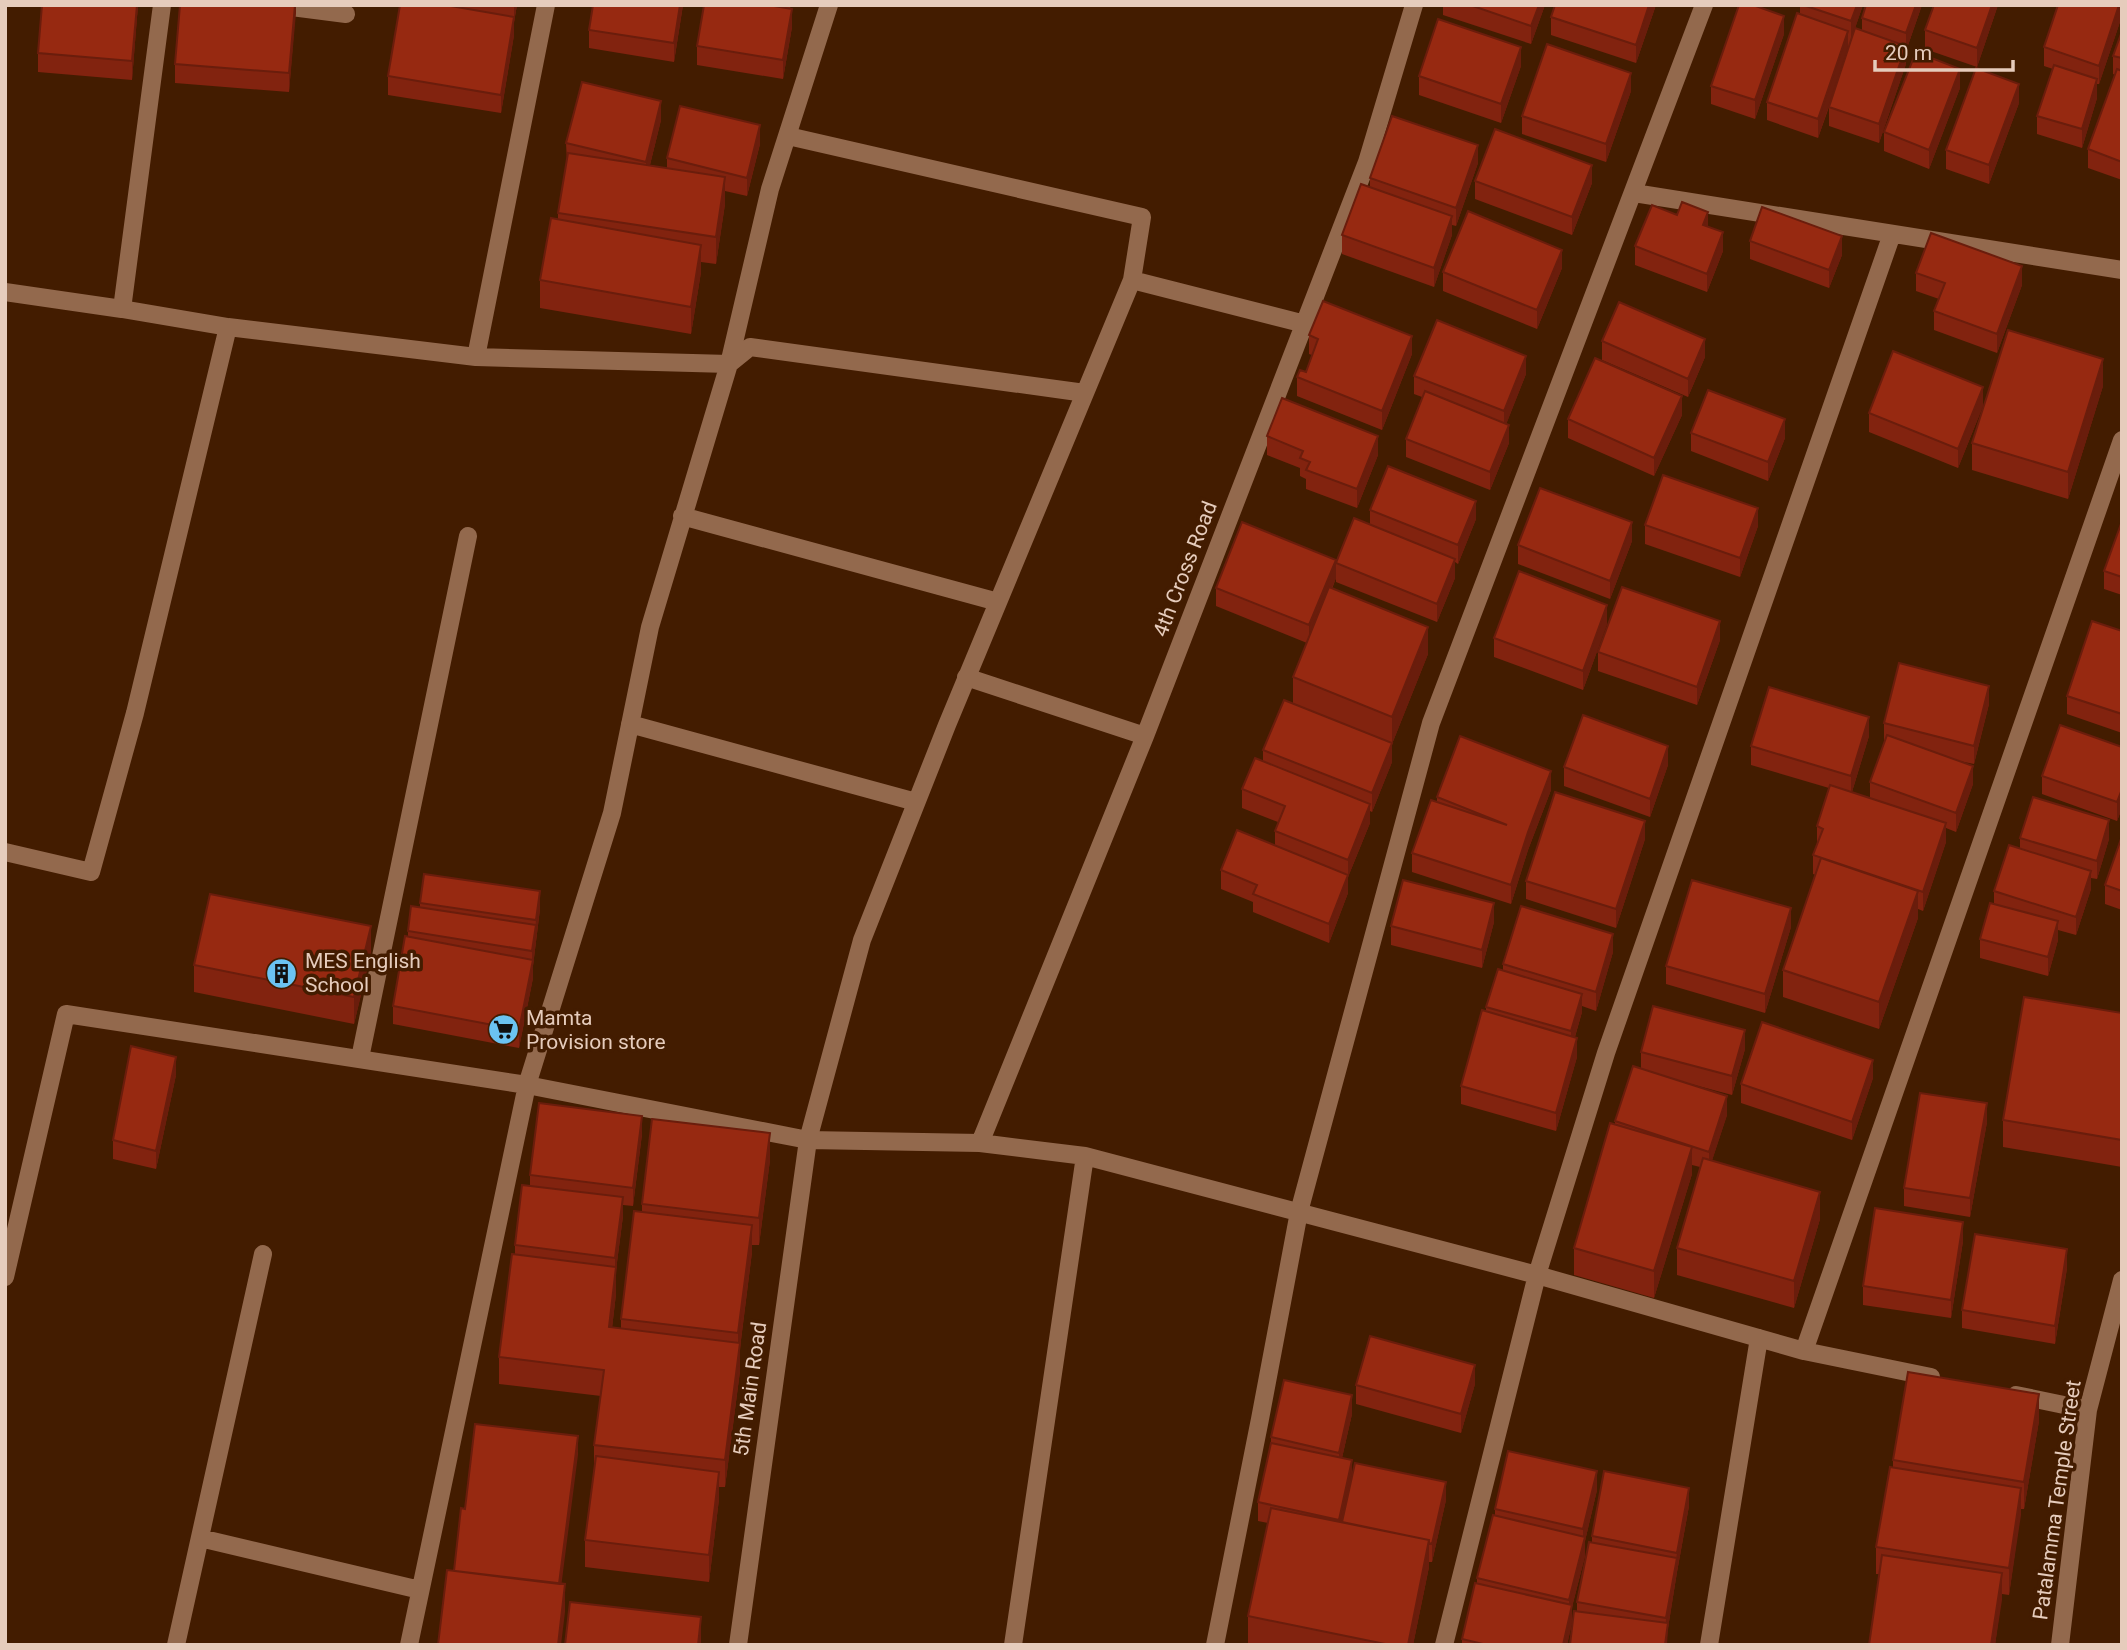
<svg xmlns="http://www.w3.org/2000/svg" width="2127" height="1650" viewBox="0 0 2127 1650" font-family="Roboto,sans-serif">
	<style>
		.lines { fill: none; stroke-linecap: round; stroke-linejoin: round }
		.minor { stroke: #93694d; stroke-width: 18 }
		.wall { fill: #82230f }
		.shaded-wall { fill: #6a1d0c }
		.building { fill: #972911; stroke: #6a1d0c; stroke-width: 2 }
		.labels { text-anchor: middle; stroke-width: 7; stroke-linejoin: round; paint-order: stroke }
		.street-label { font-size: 21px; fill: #e6ccbc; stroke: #431c00 }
		.poi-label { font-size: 21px; fill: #e6ccbc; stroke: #431c00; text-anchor: start }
	</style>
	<rect width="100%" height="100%" fill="#431c00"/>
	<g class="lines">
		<path class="minor" d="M162,5L122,309L228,327L476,357L729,364L750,347L1085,393
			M276,5L346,14
			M1634,193L2122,270
			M1132,280L1305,324
			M5,292L122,309
			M476,357L546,5
			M682,516L998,602
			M966,677L1145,736
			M630,724L916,802
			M5,852L91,872L135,713L228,327
			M360,1058L468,536
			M980,1143L1145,736L1367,162L1414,5
			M5,1277L66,1014L527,1085L808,1140L980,1143L1085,1156L1537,1275L1804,1351L1931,1377
			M1804,1351L2122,440
			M2016,1395L2088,1410
			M200,1538L420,1590
			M176,1645L263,1254
			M409,1645L527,1085L612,813L650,627L729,364L770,189L829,5
			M738,1645L808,1140L862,940L947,725L1132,280L1142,217L788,136
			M1013,1645L1085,1156
			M1215,1645L1260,1419L1299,1212L1431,723L1704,5
			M1444,1645L1537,1275L1606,1053L1892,234
			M1709,1645L1759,1338
			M2060,1645L2088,1410L2122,1280"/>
	</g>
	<path class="wall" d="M42,5H138L132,80L38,72V53Z
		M296,5L289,92L175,83V64Z
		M400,5H517L514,22V35L501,113L388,95V76Z
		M683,5L674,62L589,48V30Z
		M704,5H790L792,27L783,79L697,65V46Z
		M1443,5H1545L1531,44L1443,15Z
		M1555,5H1656L1636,63L1551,35V17Z
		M1800,5H1863L1855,28L1862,30V18L1922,5L1906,51V64L1879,143L1829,126V107L1818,138L1767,120V102L1800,14Z
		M1934,5H1998L1977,67L1925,49V30Z
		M2122,5V16L2099,84H2097V98L2082,148L2037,134V116L2053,69L2044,66V47Z
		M2122,31V180L2088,168V149L2115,75L2113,74V56Z
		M1784,34L1755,119L1711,104V86Z
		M1521,66L1501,123L1419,95V76Z
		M1960,88L1929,169L1884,151V132Z
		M1631,91L1606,162L1522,134V116Z
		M2019,103L1989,184L1946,169V150Z
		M661,120L650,165L667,168V158L760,144L747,196L725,191V204L716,264L701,262V272L691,334L540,308V280L558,220V213L567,162L566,143Z
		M1478,163L1456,226L1452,225V235L1434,287L1342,254V235L1370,187V178Z
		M1475,181L1592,183L1572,235L1475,199Z
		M1708,226L1723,251L1707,292L1635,265V246Z
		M1750,241L1842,255L1829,288L1750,259Z
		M1562,268L1537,329L1443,291V272Z
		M1916,273L2022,285L1997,353L1934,330V311L1939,299L1916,291Z
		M1309,335L1412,354L1382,430L1297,396V377L1306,372L1312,355L1309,354Z
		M1602,341L1705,357L1688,397L1602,360Z
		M1526,374L1506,424L1509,443L1490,490L1406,457V439L1422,397L1414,394V376Z
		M2103,386L2068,499L1972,470V443Z
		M1983,406L1958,468L1869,432V413Z
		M1682,415L1654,476L1568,438V419Z
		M1691,433L1785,438L1768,481L1691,451Z
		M1267,436L1378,455L1357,508L1306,489V479L1300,476V468L1267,455Z
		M1370,510L1476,519L1458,564L1455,562V578L1437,622L1336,582V578L1332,589L1428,654L1392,744V762L1372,812L1370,811V823L1348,877V893L1329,943L1253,912V902L1221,889V870L1275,845V831L1278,822L1242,808V789L1263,761V750L1293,704V677L1307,643L1216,606V588L1336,563L1370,525Z
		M2122,521V595L2104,589V571Z
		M1645,525L1758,526L1740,577L1645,544Z
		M1632,541L1610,599L1518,564V545Z
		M1607,624L1583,690L1494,657V638Z
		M2122,631V733L2067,714V696Z
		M1720,640L1697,705L1598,671V652Z
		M1989,704L1974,764L1959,761L1973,784L1956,832L1946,828V842L1923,911L1918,909V918L1879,1029L1783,997V970L1816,875L1813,874V855L1817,845V826L1829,788L1751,765V746L1869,736L1852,792L1870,798V782L1885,742H1884V723Z
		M2122,747V808L2117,821L2042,794V776Z
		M1668,765L1650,817L1564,786V767Z
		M1551,790L1528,850L1511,904L1412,872V853L1437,802V797Z
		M2122,836V910L2105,904V885Z
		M2020,838L2109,839L2097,879L2091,878V889L2076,935L2058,930V940L2048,976L1980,958V939L1994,904V891L2020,848Z
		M1645,839L1616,928L1526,899V881Z
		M420,903L540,909L533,966V978L519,1048L393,1024V1006L408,936V931L420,907Z
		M1494,922L1482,968L1391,945V926Z
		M1791,927L1765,1013L1666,984V966Z
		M1613,952L1596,1011L1582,1006V1012L1575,1037L1577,1057L1556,1131L1461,1104V1086L1486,1012V1007L1503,971V964Z
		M371,953L354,1024L194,992V965Z
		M2122,1013V1167L2003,1147V1120Z
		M1745,1049L1732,1095L1672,1079L1727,1115L1712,1160L1820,1219L1794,1308L1677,1275V1248L1700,1167L1692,1165V1174L1654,1298L1574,1275V1248L1615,1125V1121L1641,1069V1052Z
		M176,1075L156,1169L113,1159V1140Z
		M1873,1078L1852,1140L1741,1103V1084Z
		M1987,1122L1970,1217L1904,1206V1188Z
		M642,1134L633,1206L623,1205V1216L616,1270V1294L612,1328L621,1329V1319L642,1212V1204L770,1160L759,1245H752V1252L740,1348V1371L725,1487H719V1499L709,1582L585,1567V1540L594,1468V1445L601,1396L499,1384V1357L515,1255V1245L530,1186V1175Z
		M1963,1241L1951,1318L1863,1305V1286Z
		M2067,1268L2055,1344L1962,1328V1310Z
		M1475,1384L1461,1433L1356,1404V1385Z
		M1352,1414L1342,1458L1352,1476L1446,1500L1432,1562H1429V1567L1413,1645H1257L1248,1643V1616L1268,1523L1258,1521V1502L1271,1443V1437Z
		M2039,1421L2024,1509H2021L2009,1595L2002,1594L1995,1645H1869L1879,1574H1876V1547L1893,1468V1460Z
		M1597,1490L1585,1541V1556L1572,1607V1623L1567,1645H1462V1639L1477,1584V1578L1495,1515V1509Z
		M1689,1506L1677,1572L1668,1628L1577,1611V1602L1592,1542V1536Z"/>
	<path class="shaded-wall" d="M137,5H138L132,80V61Z
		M295,5H296V13L289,92V73Z
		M514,5H517L514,22V35L501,113V95L514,17Z
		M680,5H683L674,62V43Z
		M1539,5H1545L1531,44V26Z
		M1649,5H1656L1636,63V45Z
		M1857,5H1863L1851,40V21Z
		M1916,5H1922L1906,51V64L1879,143V124L1906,46V33Z
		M1992,5H1998L1977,67V48Z
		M2119,5H2122V16L2099,84V66Z
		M792,9V27L783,79V60Z
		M1784,16V34L1755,119V100Z
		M1848,31V50L1818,138V119Z
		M1521,47V66L1501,123V104Z
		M1960,69V88L1929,169V150Z
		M1631,73V91L1606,162V144Z
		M2097,79V98L2082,148V129Z
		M2019,84V103L1989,184V165Z
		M661,101V120L646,181V162Z
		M760,125V144L747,196V178Z
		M1478,145V163L1456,226V208Z
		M1592,165V183L1572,235V217Z
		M725,177V204L716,264V237Z
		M1708,212V231L1703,225Z
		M1452,216V235L1434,287V268Z
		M1723,232V251L1707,292V274Z
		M1842,236V255L1829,288V270Z
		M701,245V272L691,334V307Z
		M1562,250V268L1537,329V310Z
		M2022,266V285L1997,353V334Z
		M1412,336V354L1382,430V411Z
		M1705,339V357L1688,397V379Z
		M1526,356V374L1504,430V411Z
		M2103,359V386L2068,499V472Z
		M1983,387V406L1958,468V449Z
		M1682,396V415L1654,476V458Z
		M1785,419V438L1768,481V462Z
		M1509,425V443L1490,490V472Z
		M1378,436V455L1357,508V489Z
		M1476,501V519L1458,564V545Z
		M1758,508V526L1740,577V558Z
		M1632,522V541L1610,599V581Z
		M1455,559V578L1437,622V604Z
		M1336,560V578L1309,644V625Z
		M1607,605V624L1583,690V671Z
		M1720,621V640L1697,705V687Z
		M1428,627V654L1392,744V762L1372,812V793L1392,743V717Z
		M1989,686V704L1974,764V746Z
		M1869,717V736L1851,795V776Z
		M1668,746V765L1650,817V799Z
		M1973,766V784L1956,832V813Z
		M1551,771V790L1528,850L1511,904V885L1528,832Z
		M2122,789V808L2117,821V802Z
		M1370,804V823L1348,877V893L1329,943V924L1348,876V860Z
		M2109,820V839L2097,879V861Z
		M1645,821V839L1616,928V909Z
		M1946,823V842L1923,911V892Z
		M2091,871V889L2076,935V917Z
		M540,891V909L533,966V978L519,1048V1030L532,964V951Z
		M1918,891V918L1879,1029V1002Z
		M1494,903V922L1482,968V950Z
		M1791,908V927L1765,1013V994Z
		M2058,921V940L2048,976V957Z
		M371,926V953L354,1024V997Z
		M1613,934V952L1596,1011V992Z
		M1582,994V1012L1571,1050V1031Z
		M1745,1030V1049L1732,1095V1076Z
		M1577,1038V1057L1556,1131V1113Z
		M176,1057V1075L156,1169V1151Z
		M1873,1060V1078L1852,1140V1122Z
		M1727,1096V1115L1709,1170V1152Z
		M1987,1103V1122L1970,1217V1198Z
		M642,1116V1134L633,1206V1188Z
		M770,1133V1160L759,1245V1218Z
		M1692,1147V1174L1654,1298V1271Z
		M1820,1192V1219L1794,1308V1281Z
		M623,1197V1216L616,1270V1294L609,1354V1327L615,1273V1258Z
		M1963,1222V1241L1951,1318V1300Z
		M752,1225V1252L740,1348V1371L725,1487V1460L738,1356V1333Z
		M2067,1249V1268L2055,1344V1326Z
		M1475,1365V1384L1461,1433V1414Z
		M2039,1394V1421L2024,1509V1482Z
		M1352,1395V1414L1339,1471V1453Z
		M578,1436V1455L558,1611V1592Z
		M1352,1460V1479L1339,1539V1520Z
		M1597,1471V1490L1585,1541V1556L1572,1607V1623L1567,1645H1563L1569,1618V1600L1583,1543V1529Z
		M719,1472V1499L709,1582V1555Z
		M1446,1482V1500L1432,1562V1544Z
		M1689,1488V1506L1677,1572L1668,1628L1667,1645H1665L1666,1618L1677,1553Z
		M2021,1488V1515L2009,1595V1568Z
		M1429,1540V1567L1413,1645H1408Z
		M2002,1573V1600L1995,1645H1991Z
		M565,1584V1612L561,1645H558Z
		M701,1617V1645H698Z"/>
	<path class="building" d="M42,5H137L132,61L38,53Z
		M180,5H295L289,73L175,64Z
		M400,5H445L514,17L501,95L388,76Z
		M593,5H680L674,43L589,30Z
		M704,5H768L792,9L783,60L697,46Z
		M1470,5H1539L1531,26Z
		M1555,5H1649L1636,45L1551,17Z
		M1739,5H1753L1784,16L1755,100L1711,86Z
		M1803,5H1857L1851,21Z
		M1866,5H1916L1906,33L1862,18Z
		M1934,5H1992L1977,48L1925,30Z
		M2058,5H2119L2099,66L2044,47Z
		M1797,13L1848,31L1818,119L1767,102Z
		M1438,19L1521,47L1501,104L1419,76Z
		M1855,28L1906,46L1879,124L1829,107Z
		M2122,31V58L2113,56Z
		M1547,44L1631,73L1606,144L1522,116Z
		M1916,52L1960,69L1929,150L1884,132Z
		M2054,65L2097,79L2082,129L2037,116Z
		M1976,68L2019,84L1989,165L1946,150Z
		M2117,69L2122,71V162L2088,149Z
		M582,82L661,101L646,162L566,143Z
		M680,106L760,125L747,178L667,158Z
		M1392,116L1478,145L1456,208L1370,178Z
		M1495,129L1592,165L1572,217L1475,181Z
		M568,153L725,177L716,237L558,213Z
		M1361,184L1452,216L1434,268L1342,235Z
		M1682,202L1708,212L1703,225L1723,232L1707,274L1635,246L1652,205L1677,215Z
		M1762,207L1842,236L1829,270L1750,241Z
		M1468,211L1562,250L1537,310L1443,272Z
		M551,218L701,245L691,307L540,280Z
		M1931,233L2022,266L1997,334L1934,311L1945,283L1916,273Z
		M1323,301L1412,336L1382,411L1297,377L1300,370L1306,372L1318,339L1309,335Z
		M1619,302L1705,339L1688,379L1602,341Z
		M1437,320L1526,356L1504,411L1414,376Z
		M2008,330L2103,359L2068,472L1972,443Z
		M1893,351L1983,387L1958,449L1869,413Z
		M1595,358L1682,396L1654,458L1568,419Z
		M1708,390L1785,419L1768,462L1691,433Z
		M1425,391L1509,425L1490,472L1406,439Z
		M1282,398L1378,436L1357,489L1306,470L1310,462L1300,458L1303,451L1267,436Z
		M1388,466L1476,501L1458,545L1370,510Z
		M1663,475L1758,508L1740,558L1645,525Z
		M1540,488L1632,522L1610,581L1518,545Z
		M1354,518L1455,559L1437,604L1336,563Z
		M2122,521V577L2104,571Z
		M1242,522L1336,560L1309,625L1216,588Z
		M1519,571L1607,605L1583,671L1494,638Z
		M1329,587L1428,627L1392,717L1293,677Z
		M1622,587L1720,621L1697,687L1598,652Z
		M2092,621L2122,631V714L2067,696Z
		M1899,663L1989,686L1974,746L1884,723Z
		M1769,687L1869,717L1851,776L1751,746Z
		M1284,700L1392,743L1372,793L1263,750Z
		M1583,715L1668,746L1650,799L1564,767Z
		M2060,725L2122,747V789L2117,802L2042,776Z
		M1887,735L1973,766L1956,813L1870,782Z
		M1460,736L1551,771L1528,832L1511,885L1412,853L1431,800L1507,825L1437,797Z
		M1255,758L1370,804L1348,860L1275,831L1285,806L1242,789Z
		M1830,785L1946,823L1923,892L1813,855L1823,829L1817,826Z
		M1555,792L1645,821L1616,909L1526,881Z
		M2033,797L2109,820L2097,861L2020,838Z
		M1237,830L1348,875L1329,924L1253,894L1257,885L1221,870Z
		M2122,836V891L2105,885Z
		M2009,845L2091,871L2076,917L1994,891Z
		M1821,858L1918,891L1879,1002L1783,970Z
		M424,874L540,891L536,920L420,903Z
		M1403,880L1494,903L1482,950L1391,926Z
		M1692,880L1791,908L1765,994L1666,966Z
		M210,894L371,926L354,997L194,965Z
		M1990,903L2058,921L2048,957L1980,939Z
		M411,906L536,925L532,951L408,931Z
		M1521,906L1613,934L1596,992L1503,964Z
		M405,936L533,960L519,1030L393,1006Z
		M1498,969L1582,994L1571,1031L1486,1007Z
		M2024,997L2122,1013V1140L2003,1120Z
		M1653,1006L1745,1030L1732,1076L1641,1052Z
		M1482,1010L1577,1038L1556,1113L1461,1086Z
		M1762,1022L1873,1060L1852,1122L1741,1084Z
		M131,1046L176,1057L156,1151L113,1140Z
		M1633,1066L1727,1096L1709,1152L1615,1121Z
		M1920,1093L1987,1103L1970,1198L1904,1188Z
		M539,1103L642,1116L633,1188L530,1175Z
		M652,1119L770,1133L759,1218L642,1204Z
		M1610,1123L1692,1147L1654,1271L1574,1248Z
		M1703,1158L1820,1192L1794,1281L1677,1248Z
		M522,1185L623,1197L615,1258L515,1245Z
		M1875,1208L1963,1222L1951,1300L1863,1286Z
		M634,1211L752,1225L738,1333L621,1319Z
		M1975,1234L2067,1249L2055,1326L1962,1310Z
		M512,1254L616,1267L609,1327L740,1343L725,1460L594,1445L604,1370L499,1357Z
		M1370,1336L1475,1365L1461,1414L1356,1385Z
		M1908,1372L2039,1394L2024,1482L1893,1460Z
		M1284,1380L1352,1395L1339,1453L1271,1437Z
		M475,1424L578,1436L559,1584L454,1571L461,1508L465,1509Z
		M1271,1443L1352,1460L1339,1520L1258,1502Z
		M1508,1451L1597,1471L1583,1529L1495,1509Z
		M596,1456L719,1472L709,1555L585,1540Z
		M1355,1463L1446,1482L1432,1544L1429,1543V1540L1342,1522Z
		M1890,1467L2021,1488L2009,1568L1876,1547Z
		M1604,1471L1689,1488L1677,1553L1592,1536Z
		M1271,1508L1429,1540L1408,1645H1390L1248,1616Z
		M1493,1515L1585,1537L1569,1600L1477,1578Z
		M1589,1542L1677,1558L1666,1618L1577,1602Z
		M1882,1555L2002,1573L1991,1645H1869Z
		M447,1570L565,1584L558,1645H438Z
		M1475,1583L1572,1605L1563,1645H1487L1462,1639Z
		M570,1602L701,1617L698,1645H565Z
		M1574,1611L1668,1623L1665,1645H1570Z"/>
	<defs>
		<symbol id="building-disc" viewBox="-11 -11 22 22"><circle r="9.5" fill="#6bc3f2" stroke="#431c00"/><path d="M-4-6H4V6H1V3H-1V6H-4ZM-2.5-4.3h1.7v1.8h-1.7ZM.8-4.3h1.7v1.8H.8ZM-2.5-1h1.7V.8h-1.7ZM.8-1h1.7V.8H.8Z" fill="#111"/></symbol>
		<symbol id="supermarket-disc" viewBox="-11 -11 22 22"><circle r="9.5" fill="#6bc3f2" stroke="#431c00"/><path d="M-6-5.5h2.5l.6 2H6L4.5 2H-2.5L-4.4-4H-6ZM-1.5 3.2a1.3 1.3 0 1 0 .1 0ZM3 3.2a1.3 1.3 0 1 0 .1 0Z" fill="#111"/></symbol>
	</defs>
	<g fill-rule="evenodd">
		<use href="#building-disc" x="264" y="956" width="35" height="35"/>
		<use href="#supermarket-disc" x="486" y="1012" width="35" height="35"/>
	</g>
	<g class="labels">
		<g class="street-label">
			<text transform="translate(1185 569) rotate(-69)" y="7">4th Cross Road</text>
			<text transform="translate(750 1389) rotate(-82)" y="7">5th Main Road</text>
			<text transform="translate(2057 1500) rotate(-82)" y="7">Patalamma Temple Street</text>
		</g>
		<g class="poi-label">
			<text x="305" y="968">MES English<tspan x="305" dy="24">School</tspan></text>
			<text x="526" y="1025">Mamta<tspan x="526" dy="24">Provision store</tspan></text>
		</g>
	</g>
	<rect width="2127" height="1650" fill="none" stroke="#e6ccbc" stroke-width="14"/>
	<path d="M1875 60v10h138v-10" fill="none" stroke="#e6ccbc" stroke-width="3.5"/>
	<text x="1885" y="60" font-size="21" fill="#e6ccbc" stroke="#431c00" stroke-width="5" paint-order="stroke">20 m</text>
</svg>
